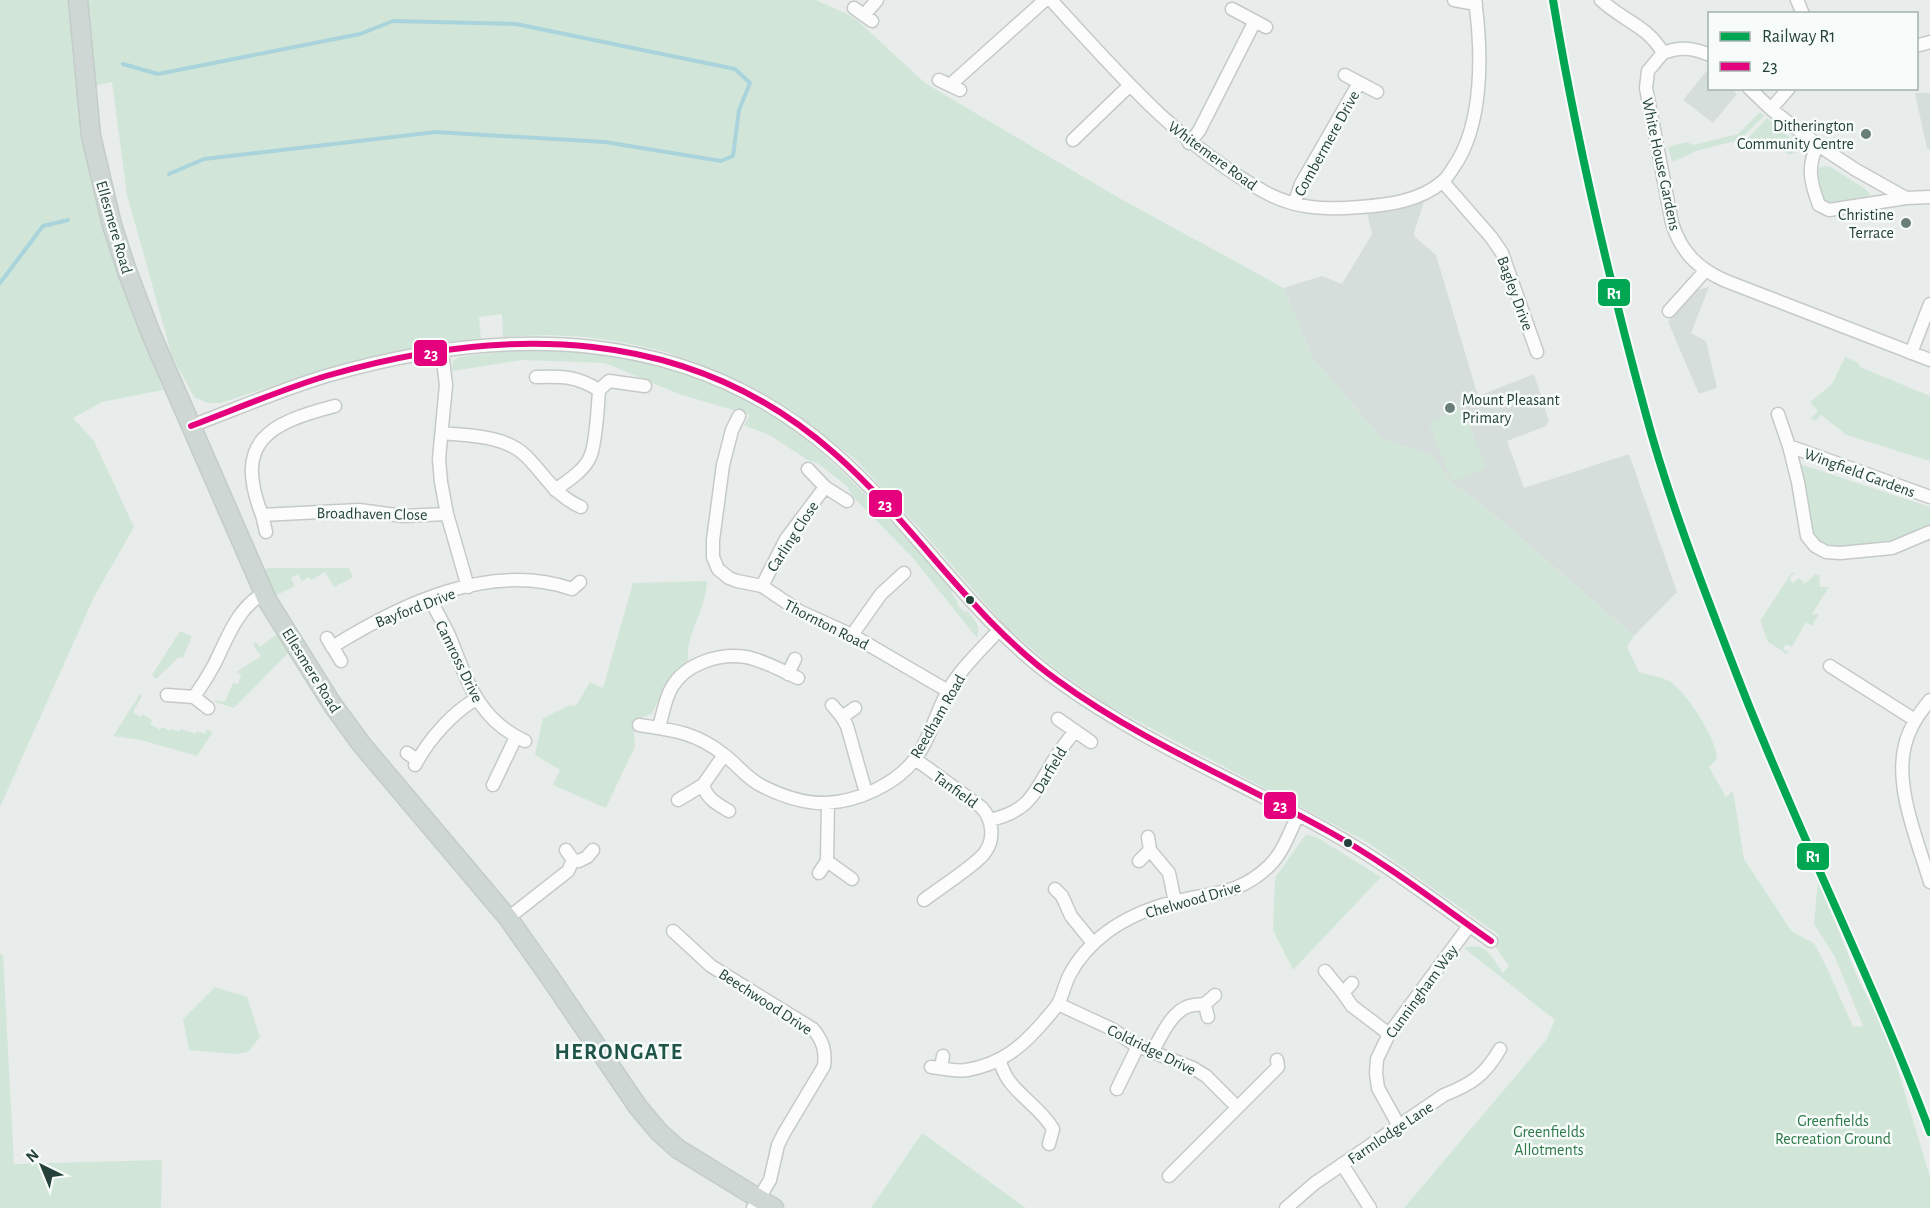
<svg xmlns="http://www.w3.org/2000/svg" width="1930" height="1208" viewBox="0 0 1930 1208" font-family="'Alegreya Sans',sans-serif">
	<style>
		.built { fill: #d6dedb }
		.green { fill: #d1e6d8 }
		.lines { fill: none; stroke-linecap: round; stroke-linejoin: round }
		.stream { stroke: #a9d4db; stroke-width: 4 }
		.minor-casing { stroke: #c5cac8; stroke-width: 15 }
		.primary-casing { stroke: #c3ccc9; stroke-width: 21 }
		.minor { stroke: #fcfcfc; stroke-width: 12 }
		.primary { stroke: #cfd7d5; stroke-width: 18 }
		.bus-1-casing { stroke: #f7fbf9; stroke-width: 10 }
		.bus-1 { stroke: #e5007d; stroke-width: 6 }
		.rail-1-casing { stroke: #f7fbf9; stroke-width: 12 }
		.rail-1 { stroke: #00a651; stroke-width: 8 }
		.poi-dot { fill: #697e78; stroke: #f7fbf9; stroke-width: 2 }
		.bus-dot { fill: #24423a; stroke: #f7fbf9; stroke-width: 2 }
		.labels { text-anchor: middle; stroke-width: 5; stroke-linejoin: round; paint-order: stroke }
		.poi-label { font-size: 16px; fill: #24423a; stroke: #f7fbf9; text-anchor: end }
		.street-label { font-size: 16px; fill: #24423a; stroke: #f7fbf9 }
		.park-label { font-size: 16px; fill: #2d7a4b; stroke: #f7fbf9 }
		.district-label { font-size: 22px; font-weight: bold; letter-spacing: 1.5px; fill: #1f5548; stroke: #f7fbf9 }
		.line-badge { stroke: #f7fbf9; stroke-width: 2 }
		.badge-label { font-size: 16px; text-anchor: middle; font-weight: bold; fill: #fff }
	</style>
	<rect width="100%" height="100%" fill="#e8edeb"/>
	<path class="built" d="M1709,68L1710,88L1732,89L1737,94L1713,123L1683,100Z
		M1915,93H1930V149H1927Z
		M1424,202L1414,233L1415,237L1436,255L1478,396L1534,374L1549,421L1546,426L1507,441L1524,488L1629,454L1677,592L1634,636L1479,502L1454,485L1431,455L1382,439L1312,357L1284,288L1322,276L1342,284L1372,234L1367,212Z
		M1709,287L1691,333L1706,341L1717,388L1699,394L1668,322L1693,291Z"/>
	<path class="green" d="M0,0H68L78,102L97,192L101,223L163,390L102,402L73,418L94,441L134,527L94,597L0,807Z
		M85,0H816L849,15L858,21L925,83L1119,198L1284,288L1312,357L1382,439L1431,455L1454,485L1479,502L1634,636L1627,647L1639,672C1648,675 1658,676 1667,680C1684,687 1718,741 1717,759L1709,767L1726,797L1733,791L1744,859L1792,932L1814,943L1828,970L1853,1027L1863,1026L1835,957L1814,924L1818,879L1858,979L1887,1034L1930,1177V1208H1404L1546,1040L1555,1020L1464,948C1487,941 1491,957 1503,973L1509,966L1494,945L1499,935L1367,842L1107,705L1057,670L1006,627L919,528L857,461L791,410L744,384L666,352L626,343L587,337L546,335L503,337L502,314L479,317L481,340L394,352L317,372L220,403H207L194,397L172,356L127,195L112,82L94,86Z
		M1760,112L1764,116L1740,140L1699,150L1672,162L1668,147L1687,142L1693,145L1738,134Z
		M1767,118L1789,137L1799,151L1790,155L1769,143L1746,140Z
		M1829,166L1864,188L1870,194L1867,200C1857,201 1831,207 1824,201C1818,195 1818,181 1816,173L1820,167Z
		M518,350C546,350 573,350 600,353C667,362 747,393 800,435C857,480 905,537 953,590L951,592L958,602L957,604L964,612L967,611C975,620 981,625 977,638L913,558L855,499L846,485L817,463L809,461L771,436L744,425L750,415L679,394L605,363L523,360L452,371L453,361L459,357Z
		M1845,357L1857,362L1860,367L1930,396V461L1843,434L1844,433L1821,415L1815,421L1811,418L1818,411L1810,402L1832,384Z
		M1460,409L1464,412L1485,464L1484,469L1455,481L1451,478L1430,426L1432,421Z
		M1803,465L1930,507V525L1896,541L1836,547L1822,543L1813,534L1798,470L1799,466Z
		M269,568H349L353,577L334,587L325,572L311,580L309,577L302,581L298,574L291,578L295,586L273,597L261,570Z
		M1792,572L1794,573L1789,579L1793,583L1799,578L1805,584L1815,574L1819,575L1820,587H1829L1812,614H1819L1812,626L1806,622L1792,647L1786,644L1783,649L1788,652L1787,654L1768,642L1760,621Z
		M707,581C706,611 686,632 688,661L669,678L652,714L633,720L635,746L606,808L553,785L560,770L535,755L543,718L570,705L576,706L590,682L603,688L633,583Z
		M180,631L192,636L183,658L179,657L156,679L152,675Z
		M277,634L288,653L234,708L215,702V700L225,702L233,683L238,684L241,675L236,672L261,656L253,645L256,642L260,647Z
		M140,694L142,696L133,712L140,717L143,714L152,720L150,724L160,730L162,727L170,731L172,729L179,732L181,729L196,734L197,731L205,734L207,729L213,732L197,756L141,740L113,736Z
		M1306,834L1318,838L1381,877L1293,970L1273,930L1275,878Z
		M0,954L3,955L14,1164L162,1160L161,1208H0Z
		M215,987L247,997L260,1037L248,1052L235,1054L189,1050L183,1019Z
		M922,1133L1026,1208H871Z"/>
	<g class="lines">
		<path class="stream" d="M123,64L158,74L360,34L393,21L516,24L735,69L750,83L739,110L733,156L721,161L605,142L436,132L204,159L169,174
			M0,283L43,226L68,220"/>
		<defs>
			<path id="minor" d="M1051,0C1117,72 1177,143 1263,191C1294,209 1326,210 1360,207C1388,205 1420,201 1442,182C1446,179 1450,173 1453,168C1484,125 1482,51 1475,0
				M1454,0L1476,4
				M1601,0C1623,21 1647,25 1663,53C1680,46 1693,48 1710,55
				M1797,0L1803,14
				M854,8L872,21
				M1232,9L1266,27
				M864,15L877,0
				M1916,46L1930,42
				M1663,53L1648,71L1646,88L1672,223C1681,252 1698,269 1726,281L1930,360
				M1345,75L1377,92
				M939,80L960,90
				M950,85L1045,0
				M1749,88L1772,110L1818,145L1856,170L1906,198L1930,197
				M1771,109L1789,88
				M1073,140L1129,86
				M1189,143L1199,131L1255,21
				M1818,145C1806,166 1811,184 1819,205L1829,210L1906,198
				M1443,182L1491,237L1502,253L1537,352
				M1294,204L1301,184L1359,83
				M1669,311L1705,271
				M442,352L446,385L439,459L441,482L447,514L468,587
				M1911,353L1930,304
				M536,377C562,376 576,376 599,390
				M335,406C269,423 233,441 262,515L359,510L403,516L447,514
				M1778,414L1789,446
				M739,416L732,430L723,465L713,540V557L718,569L729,578L737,581L762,586L799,611L852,635L948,691
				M191,426C236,409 280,390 326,376C504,324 689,325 834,453C914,523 971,618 1057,680C1140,741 1238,781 1328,831C1386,863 1437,903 1491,941
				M442,433C469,436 505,435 526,456C546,476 554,495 581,507
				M808,469L825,487L847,501
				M555,490C567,481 584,471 590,457C596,445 598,405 599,390L609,381L645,386
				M1930,497L1789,446L1798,482L1807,536L1815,546L1826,552L1840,553L1892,548L1930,532
				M262,515L266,532
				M762,586L786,539L825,487
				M430,598C436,612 445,625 451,640C468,683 479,720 525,741
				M852,635L881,594L904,573
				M327,638L341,661
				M332,647C401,604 490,561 572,589L580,582
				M1830,666L1915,720
				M788,674L795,659
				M167,695L194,697C201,687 208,676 214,665C227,639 237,608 264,593
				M194,697L208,708
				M1930,700C1919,713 1909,728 1905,745C1894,786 1918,842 1930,882
				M832,705L842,717L847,726L866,793
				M842,717L855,708
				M1058,719L1091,742
				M639,725C672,730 695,732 723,754C737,764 746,778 762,786C782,796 805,804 827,803C859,801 896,784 915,759C931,738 936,711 949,689C962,667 982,649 999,630
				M659,727C663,714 665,698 672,687C686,663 720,653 746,657C763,660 782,671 798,678
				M407,753L417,760
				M915,759L981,807C992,818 995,837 986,851C979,863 938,889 924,900
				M415,765C429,739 452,713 476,699
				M493,785L516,737
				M703,785C707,799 717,804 729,811
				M678,800L703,785L724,755
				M990,820C1029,811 1034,794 1052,763C1059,752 1066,742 1074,732
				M1148,837L1150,850L1169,873L1175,902
				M573,860L579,861L587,857L593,850
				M827,861L852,879
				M1139,861L1150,850
				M819,873L827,861L828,803
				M1055,889L1062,896L1071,916L1093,943
				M508,918L568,871L573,860L566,850
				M673,931L711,966L813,1029C823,1041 826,1051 824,1066L784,1133L778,1145L770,1180L753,1208
				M1325,971L1343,993L1352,1006L1389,1034
				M1343,993L1352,983
				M1058,1004L1112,1029L1135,1045L1193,1068L1206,1076L1237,1107
				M1205,1005L1208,1017
				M1153,1051C1161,1036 1172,1011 1189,1006C1205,1002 1200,1009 1215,995
				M999,1060C1002,1068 1005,1076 1010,1082C1024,1100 1042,1110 1053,1129L1049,1144
				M931,1067C942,1068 956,1072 967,1070C1002,1064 1023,1046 1045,1020C1050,1014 1056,1008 1059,1002C1063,994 1065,984 1069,976C1078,958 1091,944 1107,932C1126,918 1150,908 1173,902C1211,892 1238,896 1269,866C1283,853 1290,831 1298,815
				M941,1068L943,1056
				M1117,1089L1138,1046
				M1399,1126L1378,1088L1376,1073L1377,1059L1389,1034L1469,926
				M1342,1164L1370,1208
				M1169,1176L1278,1067L1277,1060
				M1286,1208L1315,1183L1444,1095C1472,1084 1485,1075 1500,1049"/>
			<path id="primary" d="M78,0L91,136L112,225L127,271L151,334L267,600L332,704L362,745L508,918L551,979L638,1107L659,1132L678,1149L774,1208"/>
		</defs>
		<use href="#minor" class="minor-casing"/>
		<use href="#primary" class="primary-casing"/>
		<use href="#minor" class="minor"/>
		<use href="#primary" class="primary"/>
		<defs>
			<path id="bus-1" d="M191,426C236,409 280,390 326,376C504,324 689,325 834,453C914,523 971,618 1057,680C1140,741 1238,781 1328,831C1386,863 1437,903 1491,941"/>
		</defs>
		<use href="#bus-1" class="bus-1-casing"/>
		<use href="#bus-1" class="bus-1"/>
		<defs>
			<path id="rail-1" d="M1553,0C1576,138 1608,276 1645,411C1669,501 1704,590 1738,678C1797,831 1872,978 1930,1132"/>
		</defs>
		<use href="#rail-1" class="rail-1-casing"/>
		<use href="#rail-1" class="rail-1"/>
	</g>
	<g class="poi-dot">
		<circle cx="1866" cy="134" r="6"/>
		<circle cx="1906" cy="223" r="6"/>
		<circle cx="1450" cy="408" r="6"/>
	</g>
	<g class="bus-dot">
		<circle cx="970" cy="600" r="5"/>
		<circle cx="1348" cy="843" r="5"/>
	</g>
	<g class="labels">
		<g class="poi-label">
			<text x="1854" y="131">Ditherington<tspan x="1854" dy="18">Community Centre</tspan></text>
			<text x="1894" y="220">Christine<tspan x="1894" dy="18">Terrace</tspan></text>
			<text x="1462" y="405" text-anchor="start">Mount Pleasant<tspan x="1462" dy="18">Primary</tspan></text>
		</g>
		<g class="street-label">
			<text transform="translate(1326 143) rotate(-61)" y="6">Combermere Drive</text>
			<text transform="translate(1213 155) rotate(36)" y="6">Whitemere Road</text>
			<text transform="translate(1662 164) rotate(78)" y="6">White House Gardens</text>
			<text transform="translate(115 227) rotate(74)" y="6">Ellesmere Road</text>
			<text transform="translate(1516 293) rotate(70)" y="6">Bagley Drive</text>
			<text transform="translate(1860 472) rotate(20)" y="6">Wingfield Gardens</text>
			<text transform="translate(372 513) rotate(1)" y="6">Broadhaven Close</text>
			<text transform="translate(792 536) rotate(-57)" y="6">Carling Close</text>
			<text transform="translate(415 607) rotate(-21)" y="6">Bayford Drive</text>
			<text transform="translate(827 624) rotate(27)" y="6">Thornton Road</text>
			<text transform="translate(460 661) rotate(64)" y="6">Camross Drive</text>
			<text transform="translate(312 670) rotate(58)" y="6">Ellesmere Road</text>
			<text transform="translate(937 716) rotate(-60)" y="6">Reedham Road</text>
			<text transform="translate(1049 770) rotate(-59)" y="6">Darfield</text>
			<text transform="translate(956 789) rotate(36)" y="6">Tanfield</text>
			<text transform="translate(1193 899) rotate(-16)" y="6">Chelwood Drive</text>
			<text transform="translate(1421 991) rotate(-54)" y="6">Cunningham Way</text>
			<text transform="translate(766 1001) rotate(33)" y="6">Beechwood Drive</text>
			<text transform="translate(1152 1049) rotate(26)" y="6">Coldridge Drive</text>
			<text transform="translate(1390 1132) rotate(-34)" y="6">Farmlodge Lane</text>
		</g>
		<g class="park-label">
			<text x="1833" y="1126">Greenfields<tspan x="1833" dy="18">Recreation Ground</tspan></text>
			<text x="1549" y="1137">Greenfields<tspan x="1549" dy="18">Allotments</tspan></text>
		</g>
		<g class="district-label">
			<text x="619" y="1059">HERONGATE</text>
		</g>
	</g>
	<g class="line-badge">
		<rect x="1597" y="278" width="34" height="29" rx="6" fill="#00a651"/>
		<rect x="413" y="339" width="35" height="28" rx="6" fill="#e5007d"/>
		<rect x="868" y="489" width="35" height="29" rx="6" fill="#e5007d"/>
		<rect x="1263" y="791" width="34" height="29" rx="6" fill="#e5007d"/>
		<rect x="1796" y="842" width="34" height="29" rx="6" fill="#00a651"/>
	</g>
	<g class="badge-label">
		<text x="1614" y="299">R1</text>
		<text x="431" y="359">23</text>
		<text x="885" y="510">23</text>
		<text x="1280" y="811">23</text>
		<text x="1813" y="862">R1</text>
	</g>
	<rect x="1708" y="12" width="210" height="78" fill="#f7fbf9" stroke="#a3b1ad" stroke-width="1.5"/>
	<rect x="1720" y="32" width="30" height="9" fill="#00a651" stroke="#a3b1ad" stroke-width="1.5"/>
	<text x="1762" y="42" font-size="18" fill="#24423a">Railway R1</text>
	<rect x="1720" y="62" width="30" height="9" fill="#e5007d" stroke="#a3b1ad" stroke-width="1.5"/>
	<text x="1762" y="72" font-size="18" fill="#24423a">23</text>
	<g transform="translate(42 1166) rotate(317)" stroke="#f7fbf9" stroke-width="4.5" paint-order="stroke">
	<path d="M0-4.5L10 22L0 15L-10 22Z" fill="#24423a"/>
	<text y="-9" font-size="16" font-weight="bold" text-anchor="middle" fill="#24423a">N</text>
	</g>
</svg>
